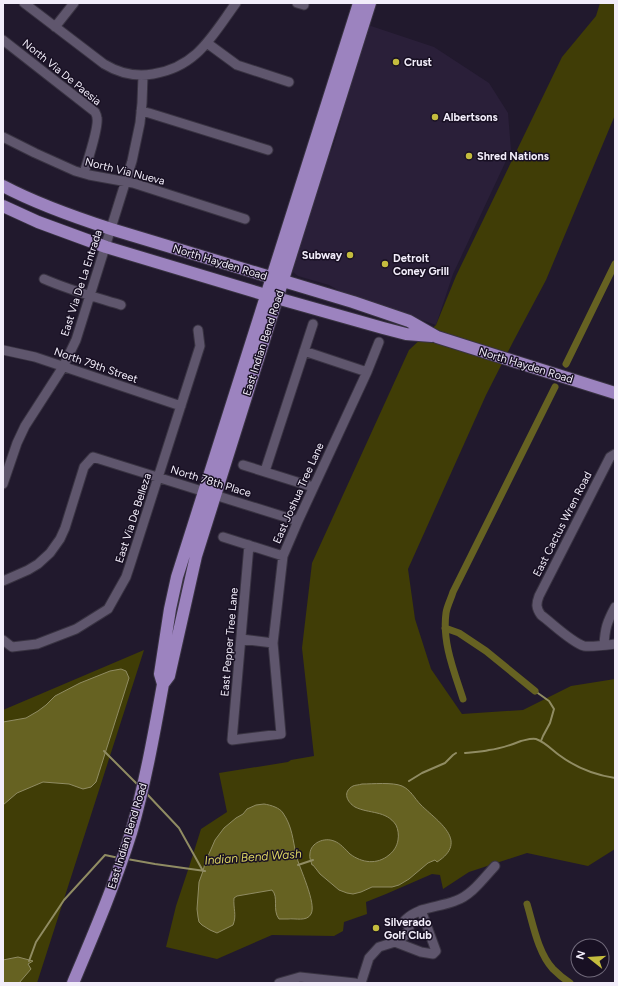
<svg xmlns="http://www.w3.org/2000/svg" width="618" height="986" viewBox="0 0 618 986" font-family="Figtree,sans-serif">
	<style>
		.built { fill: #2a1f39 }
		.green { fill: #403d06 }
		.water { fill: #666222; stroke: #908c63 }
		.lines { fill: none; stroke-linecap: round; stroke-linejoin: round }
		.stream { stroke: #908c63; stroke-width: 2 }
		.canal { stroke: #666222; stroke-width: 7 }
		.minor-casing { stroke: #393342; stroke-width: 11 }
		.major-casing { stroke: #393342; stroke-width: 14 }
		.minor { stroke: #5f566d; stroke-width: 9 }
		.major { stroke: #9c83bf; stroke-width: 12 }
		.poi-dot { fill: #c4bc3e; stroke: #181023; stroke-width: 1.5 }
		.labels { text-anchor: middle; stroke-width: 3; stroke-linejoin: round; paint-order: stroke }
		.poi-label { font-size: 11px; font-weight: bold; fill: #f2edfa; stroke: #181023; text-anchor: start }
		.street-label { font-size: 11px; fill: #f2edfa; stroke: #181023 }
		.water-label { font-size: 12px; font-style: italic; fill: #dad361; stroke: #181023 }
	</style>
	<rect width="100%" height="100%" fill="#21192d"/>
	<path class="built" d="M368,25L434,47L489,83L508,113L511,150L453,274L436,325L345,294L329,285L298,276L293,272L292,265L322,168L333,147L341,120L345,97Z"/>
	<path class="green" d="M600,3H615V115L546,280L514,340L486,395L408,569L415,619L431,669L462,714L523,710L571,686L615,679V849L588,866L527,853L469,872L443,889L440,875L432,874L386,894L366,902L367,914L344,922L343,931L334,936L272,935L217,959L166,947L176,906L190,864L201,829L227,812L219,773L288,762L291,760L314,756L302,648L312,563L409,350L436,325L456,276L562,57L596,16Z
		M144,650L37,983H3V710Z"/>
	<path class="water" d="M121,669L126,671L129,678L96,782L91,787L83,789L69,784L43,782L17,793L3,805V722L26,718L38,711L46,705L55,696L80,683L110,671Z
		M362,784C372,784 393,782 402,786C411,790 414,798 421,805C437,821 470,841 437,862L435,860L428,863L409,879L399,885L392,887H372L361,892L353,894L347,893L339,890L320,874L313,865H312C311,861 309,858 310,853C311,843 324,837 334,841C340,843 345,849 350,854C362,863 377,865 389,855C394,851 397,846 398,840C399,835 398,829 396,825C386,810 369,814 355,807C347,802 342,792 353,786C355,785 359,785 362,784Z
		M264,804C271,805 280,808 283,813C292,826 293,840 296,855C299,867 317,904 311,914C307,922 295,918 288,919C285,919 282,919 279,919C272,910 279,897 272,890L237,896L234,898C233,908 237,915 233,925L217,933L210,930L202,925L199,922L198,917L197,909L199,882L203,871L205,863L215,840L224,828L236,818L243,814L247,809L256,805Z
		M18,957L33,961L28,964L31,969L19,983H3V960Z"/>
	<g class="lines">
		<path class="stream" d="M535,691L549,701L554,709L550,723L543,736L541,741
			M104,751L139,786
			M465,753C473,752 481,752 489,750C500,749 511,745 521,741C526,740 531,738 536,739C545,742 552,750 559,755C575,767 595,775 615,778
			M409,781L422,773L445,763L453,755L456,753
			M146,793L179,828L203,871
			M127,859L155,864L205,871
			M298,865L313,860
			M29,961L36,942L64,900L105,855L119,858"/>
		<path class="canal" d="M566,364L615,264
			M445,628L459,633L486,651L535,691
			M463,699C454,671 442,642 446,613C447,606 451,599 453,592L555,387
			M527,904C533,924 538,953 553,969C558,974 564,979 570,983"/>
		<defs>
			<path id="minor" d="M24,3L104,64C119,73 136,77 153,74C197,67 212,36 236,3
				M297,3L304,5
				M55,27L74,3
				M3,40L95,112C96,114 97,116 97,118C99,128 87,162 84,173
				M207,43L237,65L289,82
				M141,111L149,113L268,150
				M3,137L35,153L75,171L89,175L133,183L245,219
				M44,279C69,290 95,297 121,305
				M3,350L35,357L181,406
				M304,351L367,372
				M615,454L610,457L539,596C536,604 536,608 541,615C552,623 571,642 584,646C592,647 607,645 615,644
				M243,465L313,487
				M265,471L313,324
				M3,484L17,443L25,426L63,367L76,340L132,161L140,123L142,103L143,75
				M223,537L283,556
				M249,545L232,740L281,734L273,643L283,556L298,521L367,372L379,342
				M3,581L28,570L38,564L50,553L60,539L65,528L84,467L93,457L298,521
				M241,639L273,643
				M3,640L12,647L37,644L76,629L108,609L126,577L130,565L200,346L198,330
				M604,645C605,628 607,622 615,607
				M395,942L421,952L433,954L436,951L421,910
				M279,983L300,977L355,983
				M361,983L369,958L379,947L395,942L406,935L409,928L405,920C420,906 437,908 455,901C471,896 483,879 495,866"/>
			<path id="major" d="M3,186C37,204 74,217 111,229L353,302L409,321L437,337L615,393
				M3,206L38,222L106,247L266,295L383,328L406,334L432,336
				M163,684L160,674L170,609L177,577L359,3
				M73,983C94,933 115,884 131,833C145,784 154,734 163,684L169,676L196,556L370,3"/>
		</defs>
		<use href="#minor" class="minor-casing"/>
		<use href="#major" class="major-casing"/>
		<use href="#minor" class="minor"/>
		<use href="#major" class="major"/>
	</g>
	<g class="poi-dot">
		<circle cx="396" cy="62" r="4"/>
		<circle cx="435" cy="117" r="4"/>
		<circle cx="469" cy="156" r="4"/>
		<circle cx="350" cy="255" r="4"/>
		<circle cx="385" cy="264" r="4"/>
		<circle cx="376" cy="928" r="4"/>
	</g>
	<g class="labels">
		<g class="poi-label">
			<text x="404" y="66">Crust</text>
			<text x="443" y="121">Albertsons</text>
			<text x="477" y="160">Shred Nations</text>
			<text x="342" y="259" text-anchor="end">Subway</text>
			<text x="393" y="262">Detroit<tspan x="393" dy="13">Coney Grill</tspan></text>
			<text x="384" y="926">Silverado<tspan x="384" dy="13">Golf Club</tspan></text>
		</g>
		<g class="street-label">
			<text transform="translate(62 72) rotate(39)" y="4">North Via De Paesia</text>
			<text transform="translate(125 171) rotate(14)" y="4">North Via Nueva</text>
			<text transform="translate(220 262) rotate(17)" y="4">North Hayden Road</text>
			<text transform="translate(81 283) rotate(-72)" y="4">East Via De La Entrada</text>
			<text transform="translate(263 343) rotate(-72)" y="4">East Indian Bend Road</text>
			<text transform="translate(96 365) rotate(19)" y="4">North 79th Street</text>
			<text transform="translate(526 365) rotate(17)" y="4">North Hayden Road</text>
			<text transform="translate(211 481) rotate(17)" y="4">North 78th Place</text>
			<text transform="translate(298 493) rotate(-66)" y="4">East Joshua Tree Lane</text>
			<text transform="translate(133 518) rotate(-72)" y="4">East Via De Belleza</text>
			<text transform="translate(562 524) rotate(-63)" y="4">East Cactus Wren Road</text>
			<text transform="translate(229 642) rotate(-85)" y="4">East Pepper Tree Lane</text>
			<text transform="translate(127 836) rotate(-73)" y="4">East Indian Bend Road</text>
		</g>
		<g class="water-label">
			<text transform="translate(253 857) rotate(-4)" y="4">Indian Bend Wash</text>
		</g>
	</g>
	<rect width="618" height="986" fill="none" stroke="#f2edfa" stroke-width="8"/>
	<g transform="translate(590 958) rotate(287)"><circle r="19" fill="#181023" stroke="#6f6879"/>
	<path d="M0-3L7 15L0 10L-7 15Z" fill="#c4bc3e"/>
	<text y="-6" font-size="11" font-weight="bold" text-anchor="middle" fill="#f2edfa">N</text>
	</g>
</svg>
